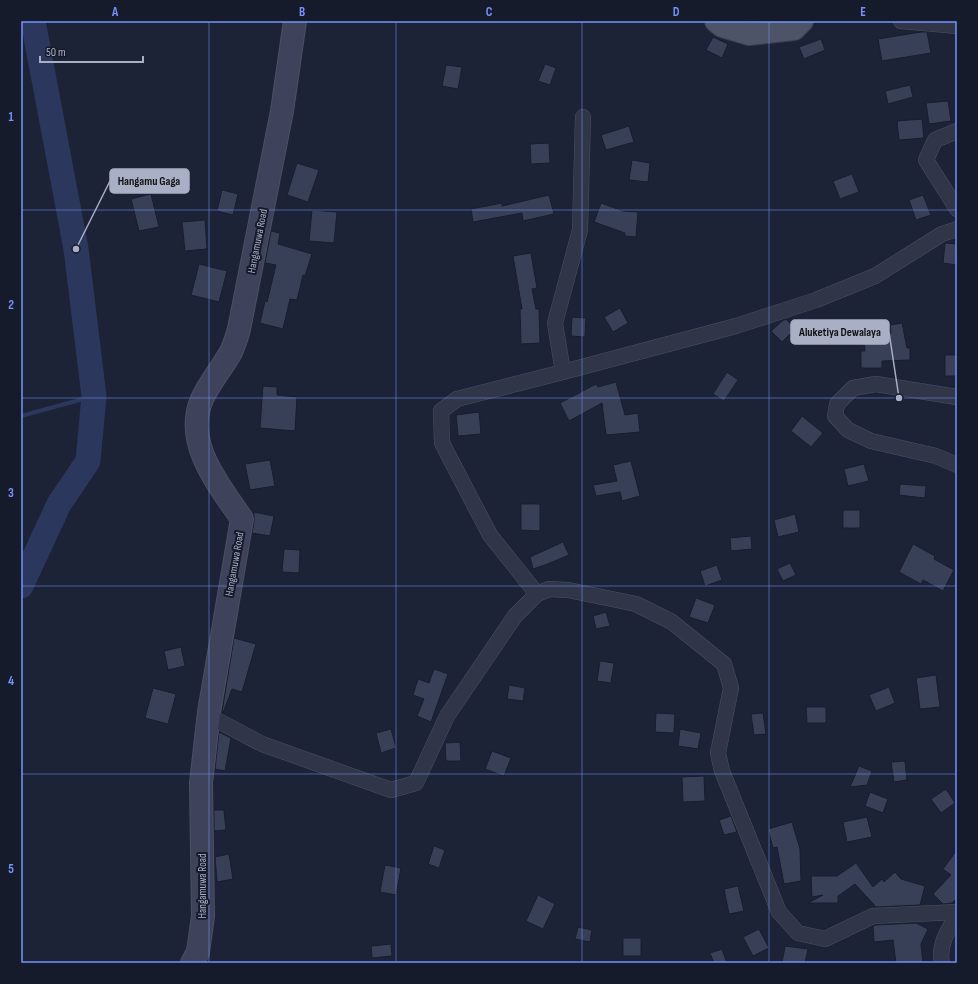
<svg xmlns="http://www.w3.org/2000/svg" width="978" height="984" viewBox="0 0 978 984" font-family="'Sofia Sans Condensed',sans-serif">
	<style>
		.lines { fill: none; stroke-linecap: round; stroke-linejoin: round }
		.stream { stroke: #2b375c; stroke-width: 4 }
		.river { stroke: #2b375c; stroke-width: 25 }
		.building { fill: #384058; stroke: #181d2e }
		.street-casing { stroke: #4b5063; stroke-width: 16 }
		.secondary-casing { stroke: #4b5063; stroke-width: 24 }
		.primary-casing { stroke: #393f51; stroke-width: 24 }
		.street { stroke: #303648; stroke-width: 15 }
		.secondary { stroke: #3e435b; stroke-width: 22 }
		.primary { stroke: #4e5468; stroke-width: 22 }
		.grid { fill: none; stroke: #7592ff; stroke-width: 1; stroke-opacity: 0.55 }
		.labels { text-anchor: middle; stroke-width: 4; stroke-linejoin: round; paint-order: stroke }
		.street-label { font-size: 11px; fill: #a9afc5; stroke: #161b2c }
		.leader { fill: none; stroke: #a9afc5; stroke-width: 1.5 }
		.callout-dot { fill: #a9afc5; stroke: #161b2c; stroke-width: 1.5 }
		.callout { fill: #a9afc5; stroke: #a9afc5; stroke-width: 1.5 }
		.callout-label { font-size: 12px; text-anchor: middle; font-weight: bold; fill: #111 }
		.neatline { fill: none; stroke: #7592ff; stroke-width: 1.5 }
		.grid-label { font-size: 13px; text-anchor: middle; font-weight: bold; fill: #7592ff }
	</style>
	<rect width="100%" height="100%" fill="#1d2337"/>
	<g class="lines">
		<path class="stream" d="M21,416L94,396"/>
		<path class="river" d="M21,586L59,504L88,461L94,396L76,249L33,21"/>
	</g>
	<path class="building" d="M921,32H927L931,53L882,61L878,39Z
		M713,37L728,44L722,58L706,50Z
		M821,39L825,50L804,59L799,47Z
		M545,64L556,68L550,85L538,81Z
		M446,65L462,67L458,89L442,86Z
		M910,85L913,97L888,104L885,91Z
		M948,101L951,121L929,124L926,103Z
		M922,119L924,138L899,140L897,121Z
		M629,126L634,142L606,150L601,135Z
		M549,143L550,163L531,164L530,144Z
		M632,160L650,163L648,182L629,180Z
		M297,163L319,170L308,202L287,195Z
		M852,174L859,192L840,199L833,181Z
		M222,190L238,194L233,215L217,211Z
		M151,194L159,227L139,231L131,199Z
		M549,195L554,214L523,221L522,213L473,222L471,209L502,203V206Z
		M923,195L931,215L916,220L909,200Z
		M601,203L623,211L638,212L636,237L625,236V233L594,222Z
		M312,210L337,212L334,243L309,241Z
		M205,220L207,249L185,251L182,222Z
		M271,231L280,233L278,244L312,254L305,276L303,275L297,300L290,299L283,329L260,323L265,301L267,302L276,265L265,263Z
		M945,243L957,244V265L943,263Z
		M531,253L537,288L532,289L536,309H539L540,343L521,344L520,309H522L513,256Z
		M199,264L227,271L219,302L191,295Z
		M620,308L628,323L613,332L604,317Z
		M572,317L586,318L585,337L571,336Z
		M786,319L795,329L782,342L771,331L782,321Z
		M902,323L907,348H910V360L882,361V368H861V351H865L863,335L891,333L890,325Z
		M945,355H957V376H945Z
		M727,372L738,380L724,401L713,394Z
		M616,382L625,415L638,413L640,432L606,435L602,403L569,421L560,403L596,384L598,387Z
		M263,386L277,387V395L297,397L295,431L260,428Z
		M479,412L481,434L458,436L456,415Z
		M802,416L823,433L811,447L791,431Z
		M270,460L275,486L250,490L245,464Z
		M631,461L640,496L622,501L620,492L596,496L593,485L617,481L613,465Z
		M864,464L869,481L848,486L844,469Z
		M900,484L926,486L925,498L899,495Z
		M521,504H540V531L521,530Z
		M843,510H860V528H843Z
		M254,512L274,516L270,536L252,533L254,521Z
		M795,514L799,532L778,537L774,520Z
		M751,536L752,549L731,551L730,538Z
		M563,542L569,555L545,565L533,569L530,557Z
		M913,544L935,556L934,559L954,570L943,591L923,580L921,584L899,572Z
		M284,549L300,550L299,573L282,572Z
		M790,563L796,575L783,581L777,569Z
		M717,565L722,580L705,586L700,571Z
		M696,598L715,605L708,623L689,617Z
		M606,612L610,626L596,629L593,616Z
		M234,638L256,644L242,692L232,689L223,713L222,712Z
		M181,647L185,666L168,670L164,651Z
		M600,661L614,663L611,683L597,681Z
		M434,669L448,674L431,722L417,716L424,699L413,695L418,679L429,683Z
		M936,675L940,707L920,709L916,678Z
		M509,685L525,688L523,701L507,699Z
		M889,687L895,703L876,711L869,695Z
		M153,688L176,694L168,724L145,718Z
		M806,707H826V723H807Z
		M656,713L675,714L674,733L655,732Z
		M763,713L766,734L754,735L751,714Z
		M391,729L396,748L381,753L376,733Z
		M680,729L701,733L698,749L678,746Z
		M219,732L231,738L225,771L215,769Z
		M460,742L461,761H446L445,743Z
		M492,751L511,758L504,776L485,769Z
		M905,761L907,780L894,782L891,762Z
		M859,766L872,771L867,785L850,787Z
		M704,776L705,801L683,802L682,777Z
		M946,789L955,803L941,813L931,799Z
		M870,792L888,799L883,813L865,806Z
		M214,810H224L226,830L214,831Z
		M731,816L737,832L724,835L719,820Z
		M867,817L872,837L847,842L843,822Z
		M792,822L800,849L801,881L784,884L777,847L773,848L768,829Z
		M434,846L445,850L439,868L428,864Z
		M957,850V898L952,903L943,904L933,894L951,875L943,869Z
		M229,854L233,879L217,882L215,857Z
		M856,863L873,887L882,879L884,882L895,872L901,879L925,886L920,905L876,907L855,884L838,896V903H808L823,895L812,897L811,876H837Z
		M385,865L401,868L396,895L380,892Z
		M738,886L744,911L729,914L724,889Z
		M538,895L555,904L543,929L526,921Z
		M916,923L928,929L921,944L923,963H896L893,940L874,942L873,926L875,925Z
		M578,927L592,930L590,942L575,939Z
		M759,929L769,948L753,956L743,937Z
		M623,938H641V956H623Z
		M391,944L392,956L372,958L371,946Z
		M785,946L808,949L805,963H782Z
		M722,949L727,963H714L710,953Z"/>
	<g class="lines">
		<defs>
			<path id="street" d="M901,21L957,26
				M957,131L935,140L926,160L957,209
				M563,372L555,323L580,230L583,117
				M957,397L876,384L853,388L837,404L835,416L848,430L871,441L936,456L957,465
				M537,594L490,535L442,443L441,411L457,399L563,372L736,326L816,300L875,276L942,234L957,229
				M209,712L211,717L262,744L391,790L416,783L447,716L515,616L537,594L549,589L568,590L636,604L672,622L724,664L731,688L718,753L722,771L779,912L798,933L825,939L873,916L957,912
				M942,963C938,945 948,930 957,916"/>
			<path id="secondary" d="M192,963L198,952L203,916L201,783L209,712L242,519C219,485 183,443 202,399C209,383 222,368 231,352C234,345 237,337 239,329L282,111L295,21"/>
			<path id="primary" d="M716,21L722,26L749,34L794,29L802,21"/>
		</defs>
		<use href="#street" class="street-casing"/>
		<use href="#secondary" class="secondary-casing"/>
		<use href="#primary" class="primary-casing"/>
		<use href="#street" class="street"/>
		<use href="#secondary" class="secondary"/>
		<use href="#primary" class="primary"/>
	</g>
	<path class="grid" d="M209,21V963M396,21V963M582,21V963M769,21V963M21,210H957M21,398H957M21,586H957M21,774H957"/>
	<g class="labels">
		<g class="street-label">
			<text transform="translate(257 241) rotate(-79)" y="4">Hangamuwa Road</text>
			<text transform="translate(234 564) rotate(-80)" y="4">Hangamuwa Road</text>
			<text transform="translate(202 886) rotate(-90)" y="4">Hangamuwa Road</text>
		</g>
	</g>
	<path class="leader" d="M76 249L110 181M899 398L889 332"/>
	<g class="callout-dot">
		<circle cx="76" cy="249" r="4"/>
		<circle cx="899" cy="398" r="4"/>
	</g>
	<g class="callout">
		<rect x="110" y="169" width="79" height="24" rx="4"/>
		<rect x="791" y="320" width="98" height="24" rx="4"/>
	</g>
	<g class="callout-label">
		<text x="149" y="185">Hangamu Gaga</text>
		<text x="840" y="336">Aluketiya Dewalaya</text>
	</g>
	<rect width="978" height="984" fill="none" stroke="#161b2c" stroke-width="44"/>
	<path d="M40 56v6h103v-6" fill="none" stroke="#a9afc5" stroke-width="2"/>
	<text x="46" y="56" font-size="12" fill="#a9afc5" stroke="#161b2c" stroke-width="3" paint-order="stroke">50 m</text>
	<rect x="22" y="22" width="934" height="940" class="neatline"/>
	<g class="grid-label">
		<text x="115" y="16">A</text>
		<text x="302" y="16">B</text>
		<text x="489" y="16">C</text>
		<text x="676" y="16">D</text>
		<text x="863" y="16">E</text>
		<text x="11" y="121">1</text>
		<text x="11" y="309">2</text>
		<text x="11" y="497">3</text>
		<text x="11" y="685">4</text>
		<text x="11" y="873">5</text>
	</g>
</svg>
